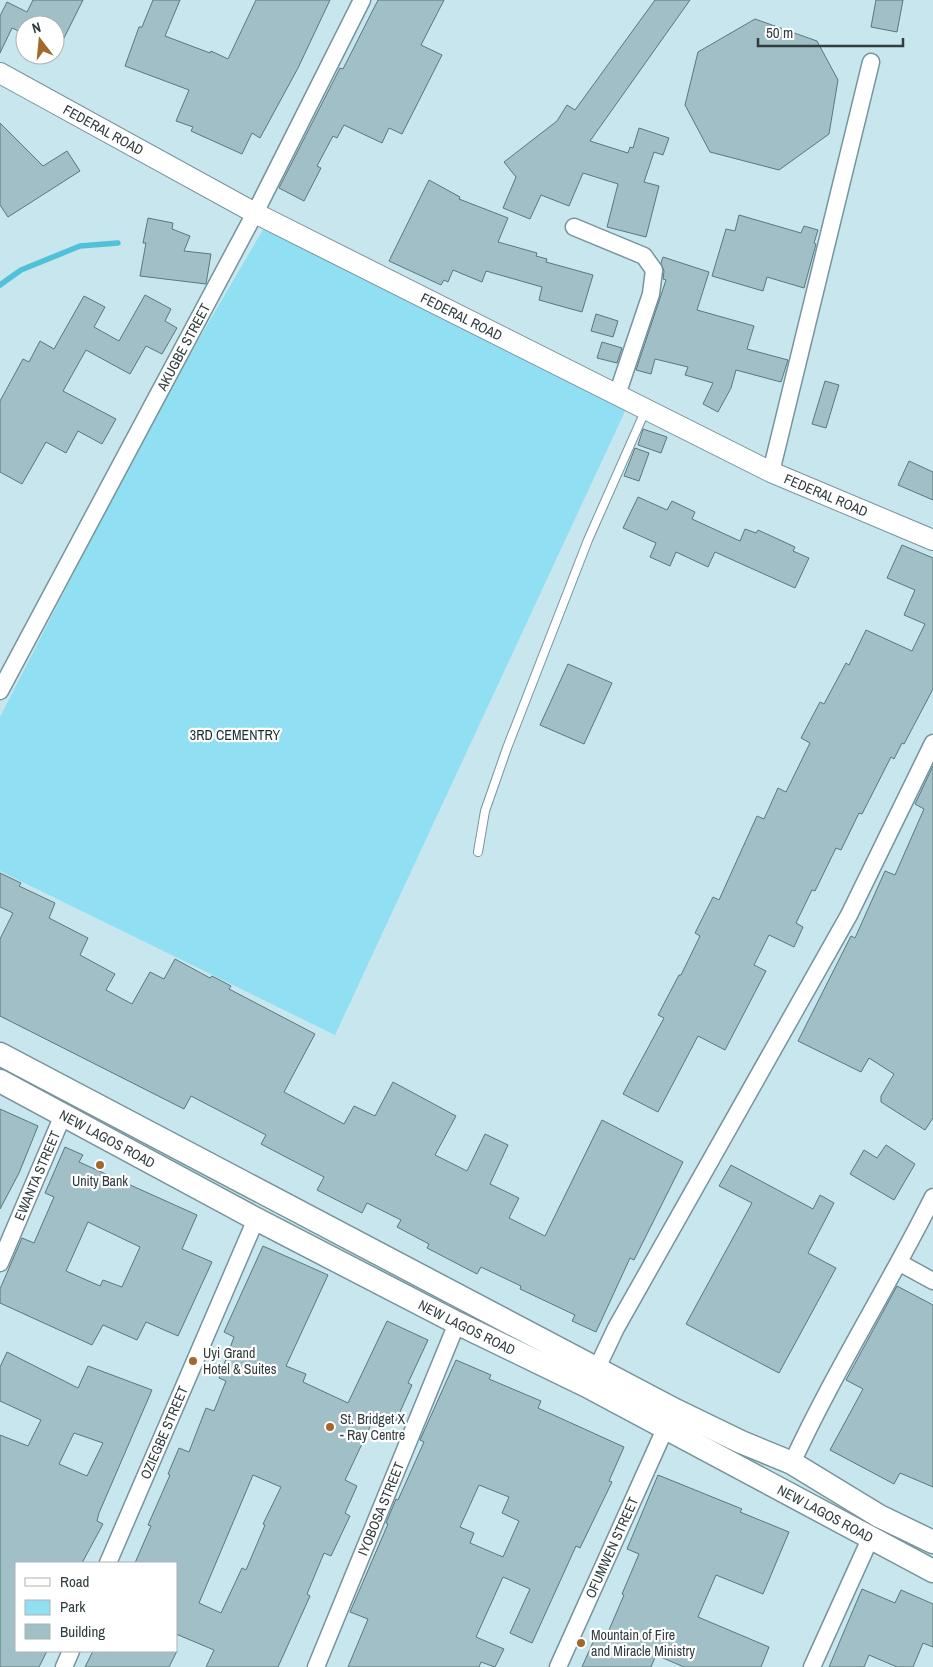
<svg xmlns="http://www.w3.org/2000/svg" width="933" height="1667" viewBox="0 0 933 1667" font-family="'Archivo Narrow',sans-serif">
	<style>
		.green { fill: #90dff2 }
		.lines { fill: none; stroke-linecap: round; stroke-linejoin: round }
		.stream { stroke: #50c1d9; stroke-width: 5.5 }
		.building { fill: #a1bfc6; stroke: #5b777e; fill-rule: evenodd }
		.service-casing { stroke: #77949b; stroke-width: 10 }
		.minor-casing { stroke: #77949b; stroke-width: 19 }
		.tertiary-casing { stroke: #77949b; stroke-width: 22 }
		.secondary-casing { stroke: #77949b; stroke-width: 25 }
		.service { stroke: #fff; stroke-width: 8 }
		.minor { stroke: #fff; stroke-width: 16 }
		.tertiary { stroke: #fff; stroke-width: 20 }
		.secondary { stroke: #fff; stroke-width: 22 }
		.poi-dot { fill: #a4682a; stroke: #fff; stroke-width: 2 }
		.labels { text-anchor: middle; stroke-width: 4.5; stroke-linejoin: round; paint-order: stroke }
		.street-label { font-size: 14px; fill: #303c3f; stroke: #fff }
		.park-label { font-size: 14px; fill: #192d32; stroke: #fff }
		.poi-label { font-size: 14px; fill: #303c3f; stroke: #fff; text-anchor: start }
	</style>
	<rect width="100%" height="100%" fill="#c7e6ee"/>
	<path class="green" d="M264,228L627,407L335,1035L0,871V717L154,416Z"/>
	<g class="lines">
		<path class="stream" d="M0,285L21,270L80,246L118,243"/>
	</g>
	<path class="building" d="M33,0H83L55,56V25H25V34L12,28L0,53V16L7,2L27,12Z
		M153,0H180L165,36L210,53L211,51L228,59L256,0H330L298,68L260,138L252,133L242,154L191,131L193,127L176,121L189,90L125,66L139,27H142Z
		M378,0H444L421,45L442,55L402,134L389,128L382,143L344,125L337,138L333,136L317,166L321,168L304,201L279,188L340,68L343,69Z
		M655,0H690L590,141L628,153L630,147L633,148L639,128L669,138L663,155L654,152L644,182L659,186L646,237L607,227L618,184L583,173L569,206L541,195L530,219L503,208L516,177L504,162L557,121L567,105L575,110Z
		M876,0H903L897,32L871,27Z
		M755,19L817,41L838,80L829,134L779,170L710,152L685,105L698,52Z
		M0,123L43,166L67,151L80,171L8,217L0,205Z
		M429,180L460,197L459,199L508,218L498,242L537,253L536,256L547,259L546,262L593,275L582,312L539,300L542,287L486,271L482,282L453,270L448,282L444,280L441,285L389,261Z
		M739,215L801,233L804,226L818,230L814,243L816,244L804,288L767,277L763,291L712,276L726,229L735,231Z
		M148,218L173,223L172,229L190,236L184,251L211,254L206,284L140,276L146,243H143Z
		M663,257L709,272L697,310L754,326L747,349L788,360L781,382L736,370L731,388L718,412L703,404L713,383L685,375L688,367L655,359L651,374L636,370L666,280L663,279L664,271L661,263Z
		M145,295L171,309L165,321L177,328L162,354L146,346L130,374L86,350L63,391L116,419L102,444L78,431L66,453L46,442L22,484L0,472V401L23,359L29,362L40,341L54,349L84,296L105,307L94,327L119,341Z
		M596,314L618,321L613,337L591,331Z
		M602,342L622,348L617,363L597,358Z
		M825,381L839,385L826,428L812,424Z
		M643,429L667,437L661,453L638,445Z
		M635,448L649,453L639,481L624,476Z
		M909,461L933,472V500L898,485Z
		M638,497L667,510L672,501L695,512L692,519L740,541L745,529L756,533L758,530L795,547L793,551L809,558L795,588L715,552L708,567L676,552L670,566L650,557L656,543L623,528Z
		M902,545L933,558V689L904,744L902,743L894,759L891,757L862,814L859,813L841,850L836,848L815,891L812,890L796,923L803,927L794,947L769,935L754,965L766,971L725,1050L698,1036L658,1112L623,1094L664,1018L658,1015L679,975H681L700,936L695,933L713,897L719,900L757,816L764,819L778,788L786,792L810,743L801,738L820,702L824,704L846,663L849,665L866,630L912,651L925,624L904,615L915,590L887,578Z
		M568,664L612,683L584,744L540,725Z
		M933,766V1118L925,1130L881,1102V1096L894,1074L869,1058L861,1072L798,1041L851,936L855,938L885,871L895,875L924,809L915,804Z
		M0,873L21,883L19,886L55,903L49,918L88,938L80,955L115,974L106,990L132,1004L150,972L164,979L175,959L210,978L212,976L231,986L229,989L315,1034L284,1092L344,1124L354,1106L375,1116L393,1082L456,1116L435,1155L467,1171L485,1134L508,1145L490,1184L519,1198L509,1218L545,1236L602,1120L683,1162L634,1260L630,1258L596,1332L572,1321L575,1315L520,1289L521,1286L481,1267L477,1274L427,1248L429,1244L397,1227L401,1220L367,1203L362,1213L317,1190L324,1177L261,1144L266,1135L191,1096L184,1109L0,1016V939L13,913L0,907Z
		M0,1109L38,1126L19,1173L0,1209Z
		M886,1145L915,1164L894,1200L850,1174L864,1150L877,1158Z
		M65,1147L83,1155L79,1162L197,1215L182,1249L212,1262L178,1336L146,1322L137,1340L103,1325L92,1345L0,1303V1289L22,1238L34,1243L54,1197L45,1193ZM88,1222L140,1247L122,1287L103,1280L100,1286L66,1271Z
		M731,1165L813,1209L820,1195L834,1203L808,1253L836,1268L779,1373L686,1324L752,1203L719,1186Z
		M263,1246L328,1275L286,1366L306,1374L303,1382L348,1403L387,1321L428,1340L408,1383L412,1385L396,1421L377,1412L345,1480L357,1486L345,1513L350,1516L331,1556L324,1553L307,1594L310,1596L278,1667H206L214,1650L176,1634V1563H135L151,1526L148,1525L170,1475L168,1474L179,1448L189,1452L206,1408L214,1411L226,1381L219,1378L234,1337L224,1332ZM253,1475L281,1487L263,1524L265,1525L246,1570L242,1568L221,1613L199,1603Z
		M897,1286L933,1305V1487L900,1473L894,1484L830,1450L863,1389L846,1380Z
		M7,1352L78,1388L88,1366L152,1390L99,1513L97,1521L103,1524L82,1563H16V1651H47L39,1667H0V1435L28,1446L41,1420L0,1401V1367ZM74,1433L103,1443L87,1476L59,1464Z
		M456,1360L491,1375L489,1379L541,1401L538,1408L624,1447L609,1481L612,1482L580,1548L576,1546L532,1643L510,1633L530,1589L503,1577L476,1637L504,1649L495,1667L481,1662L479,1667H348L368,1619L350,1612L388,1524L386,1523L396,1499L398,1500L424,1442L420,1440ZM479,1485L509,1497L502,1513L519,1521L503,1557L470,1543L474,1533L460,1527Z
		M658,1475L742,1509L740,1512L789,1532L763,1594L716,1575L698,1617L769,1647L761,1667H684L656,1655L651,1667H582L597,1633L606,1637L624,1595L622,1594L639,1554L627,1549Z
		M862,1589L895,1603L901,1590L933,1604V1647L923,1643L913,1667H897L869,1655L864,1667H829Z
		M93,1651H177L169,1667H85Z"/>
	<g class="lines">
		<defs>
			<path id="service" d="M478,852L485,811L507,748L588,540L646,409"/>
			<g id="minor">
				<path d="M574,227L644,256L654,270L651,294L617,395"/>
				<path d="M771,472L871,62"/>
				<path id="s1" d="M0,691L255,213L362,0"/>
				<path id="s2" d="M0,1263L63,1115"/>
				<path d="M900,1263L933,1281"/>
				<path d="M597,1368L616,1328L849,915L933,743"/>
				<path d="M792,1463C834,1372 888,1287 933,1197"/>
				<path id="s3" d="M108,1563L256,1219"/>
				<path d="M64,1667L71,1651"/>
				<path id="s4" d="M316,1667L457,1323"/>
				<path id="s5" d="M558,1667L665,1429"/>
				<path d="M812,1667L870,1539"/>
			</g>
			<g id="tertiary">
				<path id="s6" d="M0,73L255,213L771,472L933,540"/>
			</g>
			<g id="secondary">
				<path d="M0,1054L675,1410L741,1442L792,1463L879,1516L933,1542"/>
				<path id="s7" d="M0,1081L256,1219L457,1323L587,1386L933,1571"/>
			</g>
		</defs>
		<use href="#service" class="service-casing"/>
		<use href="#minor" class="minor-casing"/>
		<use href="#tertiary" class="tertiary-casing"/>
		<use href="#secondary" class="secondary-casing"/>
		<use href="#service" class="service"/>
		<use href="#minor" class="minor"/>
		<use href="#tertiary" class="tertiary"/>
		<use href="#secondary" class="secondary"/>
	</g>
	<g class="poi-dot">
		<circle cx="100" cy="1165" r="5"/>
		<circle cx="193" cy="1361" r="5"/>
		<circle cx="330" cy="1427" r="5"/>
		<circle cx="581" cy="1643" r="5"/>
	</g>
	<g class="labels">
		<g class="street-label">
			<text dy="5" stroke="none"><textPath href="#s6" startOffset="118">FEDERAL ROAD</textPath></text>
			<text dy="5" stroke="none"><textPath href="#s6" startOffset="522">FEDERAL ROAD</textPath></text>
			<text dy="5" stroke="none"><textPath href="#s1" startOffset="390">AKUGBE STREET</textPath></text>
			<text dy="5" stroke="none"><textPath href="#s6" startOffset="928">FEDERAL ROAD</textPath></text>
			<text dy="5" stroke="none"><textPath href="#s7" startOffset="122">NEW LAGOS ROAD</textPath></text>
			<text dy="5" stroke="none"><textPath href="#s2" startOffset="95">EWANTA STREET</textPath></text>
			<text dy="5" stroke="none"><textPath href="#s7" startOffset="528">NEW LAGOS ROAD</textPath></text>
			<text dy="5" stroke="none"><textPath href="#s3" startOffset="142">OZIEGBE STREET</textPath></text>
			<text dy="5" stroke="none"><textPath href="#s4" startOffset="171">IYOBOSA STREET</textPath></text>
			<text dy="5" stroke="none"><textPath href="#s7" startOffset="932">NEW LAGOS ROAD</textPath></text>
			<text dy="5" stroke="none"><textPath href="#s5" startOffset="131">OFUMWEN STREET</textPath></text>
		</g>
		<g class="park-label">
			<text x="235" y="740">3RD CEMENTRY</text>
		</g>
		<g class="poi-label">
			<text x="100" y="1186" text-anchor="middle">Unity Bank</text>
			<text x="203" y="1358">Uyi Grand<tspan x="203" dy="16">Hotel &amp; Suites</tspan></text>
			<text x="340" y="1424">St. Bridget X<tspan x="340" dy="16">- Ray Centre</tspan></text>
			<text x="591" y="1640">Mountain of Fire<tspan x="591" dy="16">and Miracle Ministry</tspan></text>
		</g>
	</g>
	<rect x="15" y="1562" width="162" height="90" fill="#ffffff" stroke="#acb1b2"/>
	<rect x="25" y="1578" width="25" height="8" fill="#ffffff" stroke="#acb1b2"/>
	<text x="60" y="1587" font-size="15" fill="#303c3f">Road</text>
	<rect x="25" y="1600" width="25" height="15" fill="#90dff2" stroke="#acb1b2"/>
	<text x="60" y="1612" font-size="15" fill="#303c3f">Park</text>
	<rect x="25" y="1624" width="25" height="15" fill="#a1bfc6" stroke="#acb1b2"/>
	<text x="60" y="1637" font-size="15" fill="#303c3f">Building</text>
	<g transform="translate(40 40) rotate(344)"><circle r="24" fill="#ffffff" stroke="#acb1b2"/>
	<path d="M0-4L9 19L0 12L-9 19Z" fill="#a4682a"/>
	<text y="-8" font-size="14" font-weight="bold" text-anchor="middle" fill="#303c3f">N</text>
	</g>
	<path d="M758 38v8h145v-8" fill="none" stroke="#303c3f" stroke-width="2.5"/>
	<text x="766" y="38" font-size="15" fill="#303c3f" stroke="#ffffff" stroke-width="4" paint-order="stroke">50 m</text>
</svg>
